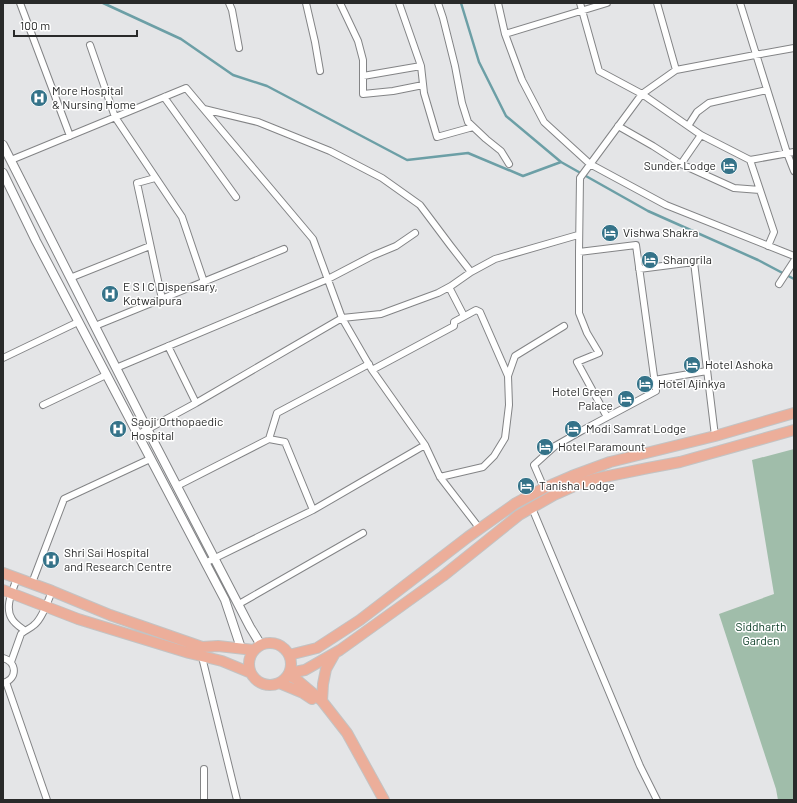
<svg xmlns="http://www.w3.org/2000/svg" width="797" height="803" viewBox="0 0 797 803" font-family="Barlow,sans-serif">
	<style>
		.green { fill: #a0bdaa }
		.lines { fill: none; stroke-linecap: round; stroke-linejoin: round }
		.stream { stroke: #6c9fa6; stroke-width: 2.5 }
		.minor-casing { stroke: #838486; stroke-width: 8 }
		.tertiary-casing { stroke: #838486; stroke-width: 10 }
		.primary-casing { stroke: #c3c3c3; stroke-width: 12 }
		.minor { stroke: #fff; stroke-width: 6 }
		.tertiary { stroke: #fff; stroke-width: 8 }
		.primary { stroke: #ecae9a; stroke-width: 10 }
		.labels { text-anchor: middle; stroke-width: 3; stroke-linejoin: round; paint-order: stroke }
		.poi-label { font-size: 12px; fill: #292a2a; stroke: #fff; text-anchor: start }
		.park-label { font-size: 12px; fill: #073a22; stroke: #fff }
	</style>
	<rect width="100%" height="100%" fill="#e4e5e7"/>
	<path class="green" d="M794,449V800H778L776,789L719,614L774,594L752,460Z"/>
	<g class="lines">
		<path class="stream" d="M103,3L181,39L233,75L267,86L407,160L468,153L523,176L561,162L648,211L758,260L794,279
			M461,3L479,62L506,116L561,162"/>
		<defs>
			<path id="minor" d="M20,3L70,136
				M229,3L232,10L239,48
				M306,3L315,42L320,71
				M340,3L358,41L363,60V94L393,91L423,85
				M399,3L421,66L424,93L437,137L473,127
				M438,3L443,18L455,66L462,103L468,122L486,139L501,151L509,164
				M498,3L505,34L522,80L544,122L590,164L666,205L794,256
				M580,3L599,71L642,94L701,135L750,160L794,152
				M657,3L676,70
				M740,3L787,153L794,171
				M505,34L607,3
				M90,45L115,117L182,217L204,282
				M363,76L421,66
				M164,97L236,197
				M204,109L258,122L330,151L382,178L420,205L450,245L471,272
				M618,126L653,146L681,164L734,188L760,190
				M688,126L697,112L709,103L767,90
				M11,160L186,88L313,239L342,318L372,370L425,445L440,477L480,529
				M750,160L774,232L768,246
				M681,164L701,135
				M155,178L137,183L162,299
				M579,252V313L587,333L599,353L577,362L607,417
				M639,269L694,262L715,436
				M70,278L150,246
				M779,284L794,261
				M449,287L464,316
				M95,326L284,249
				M168,346L196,403
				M3,358L78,322
				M116,368L328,279L372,256L396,246L415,233
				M372,370L454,326V322L476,310L480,312L508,376
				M654,380L707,371
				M43,405L106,375
				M137,435L196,403L342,318L381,314L438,293L451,286L471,272L495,259L578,235
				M269,439L277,413L369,364
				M440,477L483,467L494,456L505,438L509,405L508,376L515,356L564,326
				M177,486L269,439L285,442L313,510
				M544,488L534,465L555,446L583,430L656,391L636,245L579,252L580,178L642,94L676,70L755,55L794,48
				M532,508L640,766L657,800
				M205,563L313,510L425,445
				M17,578C13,590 4,607 12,619C15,624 20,627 24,630
				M32,583L64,499L150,459
				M239,604L363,533
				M202,657L237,800
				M3,658C17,662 18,679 3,683
				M11,662L21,634C25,630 30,629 34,625C42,619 48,601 52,591
				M6,682L47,800
				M204,769V800"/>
			<path id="tertiary" d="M3,145L142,419L250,627L261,645
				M3,173L36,241L225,600L241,648"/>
			<path id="primary" d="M3,573L52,591L110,615L202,647L218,646L254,650
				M3,590L78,619L189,653L222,661L251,673
				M249 664a21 21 0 1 1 42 0a21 21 0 1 1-42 0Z
				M289,655L317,648L360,620L468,537L516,503L544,488L572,476L610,462L715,436L794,413
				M289,673L305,670L340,650L443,576L519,515L554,495L579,484L594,479L648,468L680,462L794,430
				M288,675L296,679L322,701L347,733L384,800
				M279,683L303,693L312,699
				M322,701L323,684L326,669L335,653"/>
		</defs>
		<use href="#minor" class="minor-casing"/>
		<use href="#tertiary" class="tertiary-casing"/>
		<use href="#primary" class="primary-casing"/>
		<use href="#minor" class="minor"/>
		<use href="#tertiary" class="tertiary"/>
		<use href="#primary" class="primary"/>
	</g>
	<defs>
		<symbol id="hospital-disc" viewBox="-11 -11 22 22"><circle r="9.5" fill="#357389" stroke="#fff"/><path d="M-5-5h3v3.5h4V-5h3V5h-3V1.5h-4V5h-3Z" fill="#fff"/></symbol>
		<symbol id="hotel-disc" viewBox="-11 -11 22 22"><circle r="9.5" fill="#357389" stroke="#fff"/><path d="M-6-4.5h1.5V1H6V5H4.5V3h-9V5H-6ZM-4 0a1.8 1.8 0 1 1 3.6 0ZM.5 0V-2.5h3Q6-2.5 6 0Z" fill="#fff"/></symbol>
	</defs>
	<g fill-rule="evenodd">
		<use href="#hospital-disc" x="29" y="88" width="20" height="20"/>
		<use href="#hotel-disc" x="719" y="156" width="20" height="20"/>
		<use href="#hotel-disc" x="600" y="223" width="20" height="20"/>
		<use href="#hotel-disc" x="640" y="250" width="20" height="20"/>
		<use href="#hospital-disc" x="100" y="284" width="20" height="20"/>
		<use href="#hotel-disc" x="682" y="355" width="20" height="20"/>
		<use href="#hotel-disc" x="635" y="374" width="20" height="20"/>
		<use href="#hotel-disc" x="616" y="389" width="20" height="20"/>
		<use href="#hospital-disc" x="108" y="419" width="20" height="20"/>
		<use href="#hotel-disc" x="563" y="419" width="20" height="20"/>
		<use href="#hotel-disc" x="535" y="437" width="20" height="20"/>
		<use href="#hotel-disc" x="516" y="476" width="20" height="20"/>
		<use href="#hospital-disc" x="41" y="550" width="20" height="20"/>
	</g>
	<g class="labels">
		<g class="poi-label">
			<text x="52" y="95">More Hospital<tspan x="52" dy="14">&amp; Nursing Home</tspan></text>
			<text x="716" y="170" text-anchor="end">Sunder Lodge</text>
			<text x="623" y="237">Vishwa Shakra</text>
			<text x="663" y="264">Shangrila</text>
			<text x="123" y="291">E S I C Dispensary,<tspan x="123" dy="14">Kotwalpura</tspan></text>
			<text x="705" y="369">Hotel Ashoka</text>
			<text x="658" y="388">Hotel Ajinkya</text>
			<text x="613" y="396" text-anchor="end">Hotel Green<tspan x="613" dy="14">Palace</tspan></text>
			<text x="131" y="426">Saoji Orthopaedic<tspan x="131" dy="14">Hospital</tspan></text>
			<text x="586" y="433">Modi Samrat Lodge</text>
			<text x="558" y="451">Hotel Paramount</text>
			<text x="539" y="490">Tanisha Lodge</text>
			<text x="64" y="557">Shri Sai Hospital<tspan x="64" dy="14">and Research Centre</tspan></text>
		</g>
		<g class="park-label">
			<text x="761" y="631">Siddharth<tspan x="761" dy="14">Garden</tspan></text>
		</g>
	</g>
	<rect width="797" height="803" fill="none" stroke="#292a2a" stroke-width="8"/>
	<path d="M14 30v6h123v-6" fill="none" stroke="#292a2a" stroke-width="2"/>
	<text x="20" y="30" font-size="12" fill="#292a2a" stroke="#ffffff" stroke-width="3" paint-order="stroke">100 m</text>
</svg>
